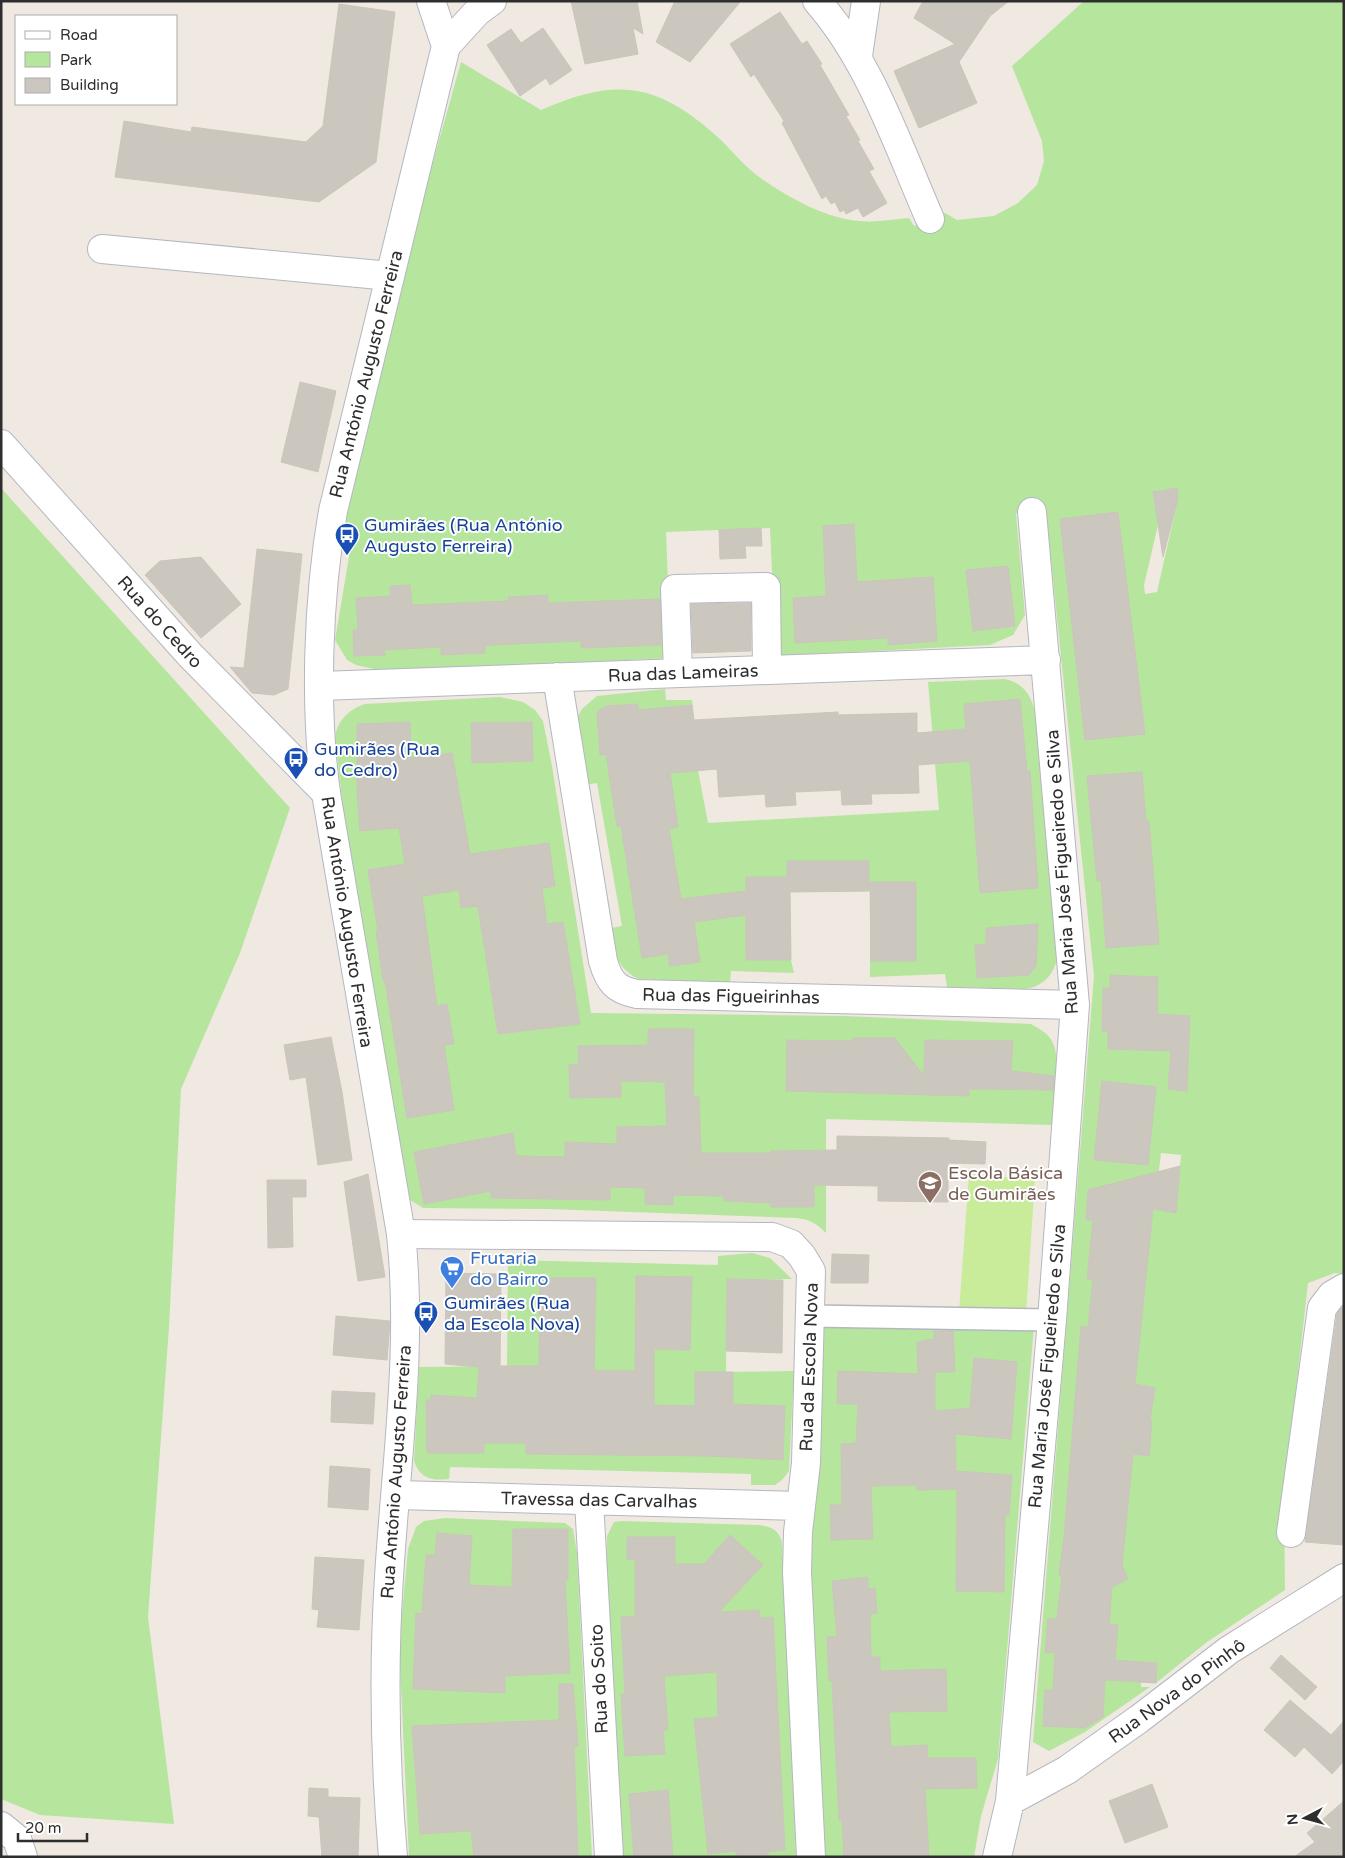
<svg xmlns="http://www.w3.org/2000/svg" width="1345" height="1858" viewBox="0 0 1345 1858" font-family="'Varela Round',sans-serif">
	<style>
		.green { fill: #b6e59e; fill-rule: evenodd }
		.pitch { fill: #c9ec9a }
		.building { fill: #cbc7bf; stroke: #cbc5ba }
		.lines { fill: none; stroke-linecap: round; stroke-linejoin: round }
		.pedestrian-casing { stroke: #b4b7c1; stroke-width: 24 }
		.minor-casing { stroke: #b4b7c1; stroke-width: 30 }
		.tertiary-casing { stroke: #b4b7c1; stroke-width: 30 }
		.pedestrian { stroke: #fff; stroke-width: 21 }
		.minor { stroke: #fff; stroke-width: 28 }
		.tertiary { stroke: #fff; stroke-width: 28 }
		.labels { text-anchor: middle; stroke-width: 4; stroke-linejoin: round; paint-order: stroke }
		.street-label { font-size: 18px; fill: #2e2e2e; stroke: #fff }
		.transit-label { font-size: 18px; fill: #164399; stroke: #fff; text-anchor: start }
		.education-label { font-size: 18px; fill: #785e54; stroke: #fff; text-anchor: start }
		.shop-label { font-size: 18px; fill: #366cbe; stroke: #fff; text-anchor: start }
	</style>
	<rect width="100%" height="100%" fill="#efe9e1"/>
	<path class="green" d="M1084,1H1344V1274L1335,1273L1308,1283L1284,1495L1285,1590L1207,1642L1156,1683L1157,1663L1124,1661L1123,1681L1141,1682V1687H1150L1085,1732L1049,1751L1033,1742L1094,976L1046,511L1016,513L1025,615L1013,635L990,645L776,656L770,528L666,532L671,658L427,670H379L356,665L347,660L335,640L351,545L349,527L343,521L376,367L461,62L541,110C618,76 659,83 721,140C734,153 747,169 762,179C789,198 827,219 860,221C876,223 893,219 909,218L914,226L945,213L957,220L994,216L1018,203L1037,185L1044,161L1042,141L1012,66ZM1176,488L1178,499L1157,592L1145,594L1144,585L1158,525L1153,492ZM1172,1015L1190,1016L1189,1045H1171ZM1161,1153L1181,1155L1176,1212L1153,1209L1155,1178H1158ZM1107,1380L1155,1388L1153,1400ZM1132,1418L1152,1420L1148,1456Z
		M1,488L290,808L240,953L181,1089L169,1327L148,1617L174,1824L40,1815L1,1799Z
		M1004,679C1027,683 1033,700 1037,720L1059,954C1054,973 1045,987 1024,989L947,987L945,974L870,977V891L790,892L791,960L794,973L731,971L730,983L639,979C616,968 614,952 611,928L622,926L597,783L585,785L577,718L582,709L597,696L665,689L666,700H692L698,770L708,823L939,810L928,682Z
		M500,697L523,702L535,710L543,721L552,766L591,1013L844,1016L1031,1024C1039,1029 1047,1032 1052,1041C1062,1059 1054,1103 1053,1125L826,1119V1233C816,1223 809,1219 795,1218L548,1209L423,1208L407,1198L348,851L335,738C337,721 349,709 365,704Z
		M752,1253L770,1258L792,1279H727L726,1372L794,1371L789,1471L783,1479L775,1485H751V1474L450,1467L449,1479C433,1481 420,1479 414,1461L419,1367L507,1366L508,1260L718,1265V1256Z
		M822,1326H1034L998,1759L981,1816L974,1857H824L809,1559L820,1459Z
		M445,1518L565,1523L573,1529L577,1553L592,1857H409L399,1645L408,1549L416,1527L424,1521Z
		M621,1521L759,1525C772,1527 778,1529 782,1542L796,1857H620L606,1607L607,1536L614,1522Z"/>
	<path class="pitch" d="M969,1174L1035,1179L1026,1314L959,1312Z"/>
	<path class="building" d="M571,1H637L643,34L633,28L638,54L585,64Z
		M675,1H741L690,62L656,42Z
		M923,1H1009L990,16L959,62L977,103L919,128L894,71L955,44L914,18Z
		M339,4L395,12L376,162L319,202L115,177L124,121L191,132L192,127L306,142L323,126Z
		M780,12L802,44L807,41L822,64L820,65L849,115L846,116L860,140L858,141L874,169L869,171L887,203L863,217L858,208L846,214L844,210L840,212L835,202L831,204L826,196L822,199L782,123L784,121L754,74L751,77L730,44Z
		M543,28L572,70L550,85L546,78L520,96L487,45L511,29L521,43Z
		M300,382L336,391L318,472L281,462Z
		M1177,488L1178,499L1163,557L1153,492Z
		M1118,512L1145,734L1085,740L1060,519Z
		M854,524L857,582L933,577L937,641L888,645V638L795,643L793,598L826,596L823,526Z
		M761,528L762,546H745L746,558L720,559L719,530Z
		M257,549L302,554L288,689L274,695L252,693L230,667L244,668Z
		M201,557L241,604L201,638L145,575L160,561Z
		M1008,566L1015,626L973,631L966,570Z
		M410,585L412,605L509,601L508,597L548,595V603L660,599L661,645L581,648V641L492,645L485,646V653L441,655V647L384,650L385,655L354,656L353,630H358L356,598L391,596L390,586Z
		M751,603V651L693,653L691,604Z
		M1020,699L1027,771H1030L1038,888L980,893L970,761L918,765L919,793L871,794L872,804L842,805L841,790L795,792L796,805L766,807L765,794L719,797L717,769L670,773L678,827L669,829L681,899L746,891V877H787V861H869V891L790,892L791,960H746V915L694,922L700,962L670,966L668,954L642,958L621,826L617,827L606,754L600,755L597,714L600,709L607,706L638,704V710L692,705L694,720L838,712V715L917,713V733L966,729L964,704Z
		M410,722L411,758L452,753L470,854L549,843L555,886L542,888L547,924L563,922L580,1024L498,1034L478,906L461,908L459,890L422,896L437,1006L447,1004L454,1044L444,1045L454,1110L407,1118L385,981H383L376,931L378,930L368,870L405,864L399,828L360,831L357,792V724Z
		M532,722L533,761L472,763L471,723Z
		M1142,772L1146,821H1149L1159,944L1106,948L1101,881H1097L1087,776Z
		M870,882H916V961H871Z
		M1038,924L1036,966L1029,975L977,978L975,945L986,944V928Z
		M1110,975L1158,977L1157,1014L1190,1016L1187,1091L1168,1089L1171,1051L1108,1049V1031H1102L1103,988H1110Z
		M648,1029H694L693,1097H699L701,1153H771V1151L837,1150V1136L949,1138V1140L986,1142L985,1164L948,1163V1202L878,1201V1186L814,1185V1207H771V1203L724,1201V1196L673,1195V1205L645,1204V1188L610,1187V1200L491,1198V1191L424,1204L414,1152L513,1133L516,1156L565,1157V1142L617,1144V1127L667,1126L665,1082L621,1081V1097L570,1098L569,1065L579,1064L578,1046L648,1045Z
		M331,1037L342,1092L352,1160L318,1165L306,1077L290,1080L284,1045Z
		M853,1038H895L924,1076L925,1040L1013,1041L1011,1071L1054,1076L1053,1090L969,1089V1096L786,1091L787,1040L853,1041Z
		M1102,1081L1156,1087L1148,1165L1094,1160Z
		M1180,1166L1176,1213L1153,1209L1135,1384L1155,1388L1150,1420H1152L1149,1456L1133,1454L1122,1565L1128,1579L1112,1587L1109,1624L1118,1625L1115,1660L1157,1663L1156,1683L1105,1680L1103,1717L1084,1728L1043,1726L1045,1690H1053L1055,1653L1045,1652L1048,1619H1057L1062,1576L1059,1575L1064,1538L1081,1326L1088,1327L1093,1280L1087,1279L1093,1220H1086L1088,1190Z
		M368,1174L385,1277L358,1281L344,1182Z
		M267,1180H306V1197H292L293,1247L268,1248Z
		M832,1254L869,1255L868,1283H831Z
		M446,1273L501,1274L500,1366H539L540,1278H596L594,1370L635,1371L636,1276L692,1277L690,1350L654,1349V1405L695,1406V1372H733V1404L785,1406L783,1460L706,1456L526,1454V1443H484V1453H427L426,1400H431V1395L477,1398L479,1367L445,1364Z
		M727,1279L783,1280L782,1353L726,1351Z
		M1341,1308H1344V1545L1305,1542L1337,1314Z
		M336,1316L390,1321L387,1360L333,1355Z
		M934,1331H953L955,1372H935V1411L970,1408L974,1358L1017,1362L1011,1439L955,1434L956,1471L1012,1475L1009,1515L1005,1514L1004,1592L956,1591L957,1489L917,1490V1485L871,1486L873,1539L831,1540L830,1505H842L841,1444L856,1443L858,1404H837L838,1371L918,1374L917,1342L934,1339Z
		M332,1391L375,1393L373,1424L331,1422Z
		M330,1466L370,1469L368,1510L328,1507Z
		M513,1529H568V1580H565L570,1673L505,1676V1693L413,1689L416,1613L422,1614L426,1555H435L437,1533L472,1536L469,1585L512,1587Z
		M730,1535L763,1565L719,1612L759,1610L760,1618L773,1617L785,1850L768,1852V1857H736V1851L708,1854L694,1719L718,1717L717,1672L664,1676L668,1730H663L665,1754L625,1756L621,1694H625L621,1617L635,1616V1559L627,1560V1537H675V1564H704Z
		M315,1557L364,1560L359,1630L317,1627L319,1610L312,1609Z
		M868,1577V1589L875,1588L877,1613L870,1614L871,1657H880V1671L946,1669L947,1711L889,1712L891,1747L927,1745L928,1758H976L977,1788L925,1789L929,1857H844L842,1820H839L832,1681H829L827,1637L837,1636L832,1581Z
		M1281,1655L1317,1687L1305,1700L1270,1668Z
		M559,1684H573L578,1746L574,1747L578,1857H474L471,1831L420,1834L412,1726L559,1720Z
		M1290,1700L1331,1735L1344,1721V1761L1332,1774L1304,1747L1295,1757L1264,1730Z
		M1152,1784L1168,1827L1125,1843L1109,1801Z
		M309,1788L328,1789V1797L360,1798L358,1857H322L319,1817L308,1816Z
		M668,1790L673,1857H634L629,1794Z
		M1344,1801V1857H1294L1315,1842L1307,1833Z"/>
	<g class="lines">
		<defs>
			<path id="pedestrian" d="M812,1316L1052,1320"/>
			<path id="minor" d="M817,1C870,61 898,146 930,219
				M446,46L477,12L492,1
				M858,56L866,1
				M102,249L390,276
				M1,444L190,655L326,793
				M678,673L675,589L766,587L767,670
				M557,677L603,961C609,982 616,990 637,994L1075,1005
				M320,686L1046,660
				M401,1234L772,1237L791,1244L802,1256L811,1271L806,1463L798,1532L797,1572L811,1857
				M397,1495L801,1506
				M589,1501L609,1857
				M1291,1533L1322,1308L1332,1295L1344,1288
				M1010,1801L1067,1770L1139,1719L1229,1650L1344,1578
				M1,1826L17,1839L23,1857
				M997,1857L1010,1801L1052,1320L1075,1005L1032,512"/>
			<path id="tertiary" d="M393,1857C385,1764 383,1670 389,1577C396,1463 413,1348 401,1234L326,793C314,707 318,596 333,511L446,46L431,1"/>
		</defs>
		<use href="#pedestrian" class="pedestrian-casing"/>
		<use href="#minor" class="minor-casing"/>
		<use href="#tertiary" class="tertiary-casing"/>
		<use href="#pedestrian" class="pedestrian"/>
		<use href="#minor" class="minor"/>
		<use href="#tertiary" class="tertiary"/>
	</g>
	<defs>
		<symbol id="bus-pin" viewBox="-11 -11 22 30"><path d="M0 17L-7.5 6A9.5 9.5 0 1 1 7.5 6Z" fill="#1a4fb4" stroke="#fff"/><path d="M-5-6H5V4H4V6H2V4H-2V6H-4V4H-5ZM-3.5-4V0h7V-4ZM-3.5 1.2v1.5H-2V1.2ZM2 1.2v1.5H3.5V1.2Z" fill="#fff"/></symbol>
		<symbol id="school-pin" viewBox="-11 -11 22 30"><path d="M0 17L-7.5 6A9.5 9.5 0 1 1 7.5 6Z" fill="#8d6e63" stroke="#fff"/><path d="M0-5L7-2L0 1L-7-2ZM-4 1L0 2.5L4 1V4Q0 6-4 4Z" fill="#fff"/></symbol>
		<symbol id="supermarket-pin" viewBox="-11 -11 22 30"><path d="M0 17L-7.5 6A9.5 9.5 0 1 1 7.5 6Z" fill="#3f7fe0" stroke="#fff"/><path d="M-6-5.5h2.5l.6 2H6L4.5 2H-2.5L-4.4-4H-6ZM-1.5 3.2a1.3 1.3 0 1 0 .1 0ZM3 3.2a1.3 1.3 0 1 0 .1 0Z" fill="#fff"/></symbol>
	</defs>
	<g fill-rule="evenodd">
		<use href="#bus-pin" x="333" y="521" width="28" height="38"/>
		<use href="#bus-pin" x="282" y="745" width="28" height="38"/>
		<use href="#school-pin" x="916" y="1169" width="28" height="38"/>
		<use href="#supermarket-pin" x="438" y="1254" width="28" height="38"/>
		<use href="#bus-pin" x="412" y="1299" width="28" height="38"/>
	</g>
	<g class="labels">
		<g class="street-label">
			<text transform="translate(366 374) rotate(-76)" y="6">Rua António Augusto Ferreira</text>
			<text transform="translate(160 622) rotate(48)" y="6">Rua do Cedro</text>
			<text transform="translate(683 673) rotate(-2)" y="6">Rua das Lameiras</text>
			<text transform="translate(1062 872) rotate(-94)" y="6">Rua Maria José Figueiredo e Silva</text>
			<text transform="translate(347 922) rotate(81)" y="6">Rua António Augusto Ferreira</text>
			<text transform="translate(731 996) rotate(1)" y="6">Rua das Figueirinhas</text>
			<text transform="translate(1047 1366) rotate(-85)" y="6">Rua Maria José Figueiredo e Silva</text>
			<text transform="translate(809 1367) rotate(-88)" y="6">Rua da Escola Nova</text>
			<text transform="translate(396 1472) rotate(-86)" y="6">Rua António Augusto Ferreira</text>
			<text transform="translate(599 1500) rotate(1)" y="6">Travessa das Carvalhas</text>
			<text transform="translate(599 1679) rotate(-93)" y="6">Rua do Soito</text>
			<text transform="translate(1177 1691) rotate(-36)" y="6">Rua Nova do Pinhô</text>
		</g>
		<g class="transit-label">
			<text x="364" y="531">Gumirães (Rua António<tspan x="364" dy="21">Augusto Ferreira)</tspan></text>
			<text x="314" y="755">Gumirães (Rua<tspan x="314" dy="21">do Cedro)</tspan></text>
			<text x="444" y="1309">Gumirães (Rua<tspan x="444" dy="21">da Escola Nova)</tspan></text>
		</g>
		<g class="education-label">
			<text x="948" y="1179">Escola Básica<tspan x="948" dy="21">de Gumirães</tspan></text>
		</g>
		<g class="shop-label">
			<text x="470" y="1264">Frutaria<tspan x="470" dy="21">do Bairro</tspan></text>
		</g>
	</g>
	<rect width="1345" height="1858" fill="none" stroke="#2e2e2e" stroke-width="5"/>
	<rect x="15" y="15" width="162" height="90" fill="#ffffff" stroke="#ababab"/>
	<rect x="25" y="31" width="25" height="8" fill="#ffffff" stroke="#ababab"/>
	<text x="60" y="40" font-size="15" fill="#2e2e2e">Road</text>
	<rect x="25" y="52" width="25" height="15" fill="#b6e59e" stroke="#ababab"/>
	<text x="60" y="65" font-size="15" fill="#2e2e2e">Park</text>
	<rect x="25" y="78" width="25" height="15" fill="#cbc7bf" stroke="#ababab"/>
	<text x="60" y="90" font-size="15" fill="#2e2e2e">Building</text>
	<g transform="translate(1305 1818) rotate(264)" stroke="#ffffff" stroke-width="4" paint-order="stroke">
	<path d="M0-4L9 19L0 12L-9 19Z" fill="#2e2e2e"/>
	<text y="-8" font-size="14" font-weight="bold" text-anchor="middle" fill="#2e2e2e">N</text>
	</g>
	<path d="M18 1833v8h69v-8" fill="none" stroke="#2e2e2e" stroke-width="2.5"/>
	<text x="25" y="1833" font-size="15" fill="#2e2e2e" stroke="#ffffff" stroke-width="4" paint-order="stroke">20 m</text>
</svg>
